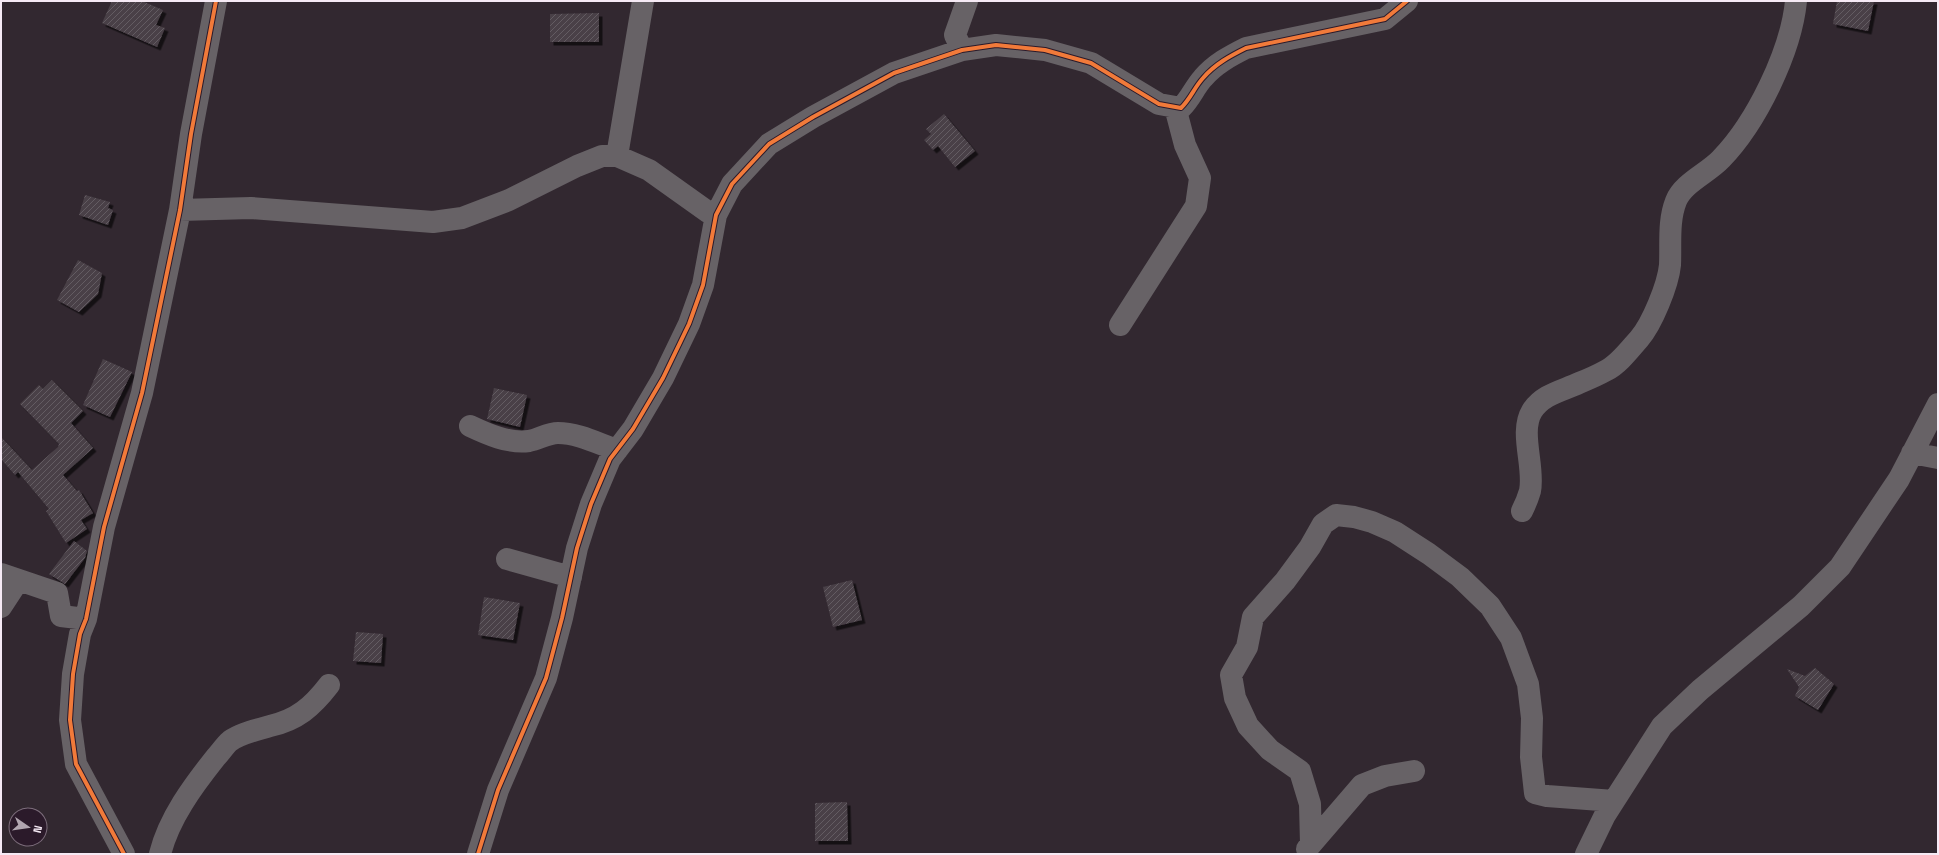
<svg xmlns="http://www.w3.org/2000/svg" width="1939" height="855" viewBox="0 0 1939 855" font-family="'Space Grotesk',sans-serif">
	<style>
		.building { fill: url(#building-hatch); filter: url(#shadow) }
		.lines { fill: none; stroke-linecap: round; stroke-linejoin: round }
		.minor { stroke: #676266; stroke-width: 22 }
		.cycleway-casing { stroke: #2b1a2a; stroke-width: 6 }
		.cycleway { stroke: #f17a3a; stroke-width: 4 }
	</style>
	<defs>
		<pattern id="building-hatch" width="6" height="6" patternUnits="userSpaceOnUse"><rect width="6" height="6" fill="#494047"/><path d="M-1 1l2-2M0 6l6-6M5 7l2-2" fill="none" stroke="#645c62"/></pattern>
		<filter id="shadow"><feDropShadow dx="3.5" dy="3.5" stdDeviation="0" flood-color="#0009"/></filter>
	</defs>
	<rect width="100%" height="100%" fill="#322830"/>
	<path class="building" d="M112,1H142L163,10L156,25L165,28L157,47L102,23Z
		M1837,1H1874L1868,31L1833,24Z
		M599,13V42H550V14Z
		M944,114L975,151L955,167L938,146L933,150L924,140L931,134L926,129Z
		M85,195L110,202L108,208L113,210L108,225L79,215Z
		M78,260L102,273L98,294L79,312L57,300Z
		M103,359L132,372L110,417L83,405Z
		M52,380L83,411L71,423L93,448L63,475L77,491L79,490L93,513L81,520L87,529L66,543L46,511L49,509L18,472L15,475L1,459V437L32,470L58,447L59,444L20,404L39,385L43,389Z
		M494,388L527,395L520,427L487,419Z
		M74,541L87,551L85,558L65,584L49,574Z
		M852,580L862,620L833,627L823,587Z
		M484,597L520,603L513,640L478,635Z
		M356,632L383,634L381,663L353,661Z
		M1815,668L1834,684L1818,710L1795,696L1799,687L1787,669L1805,676Z
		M847,802L848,841H815V803Z"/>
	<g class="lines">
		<path class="minor" d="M962,50L955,35L967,1
			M617,156L643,1
			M180,210L251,208L433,222L462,218L509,200L577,166L602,156H617L649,170L708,212L716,215
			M1120,325L1196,206L1200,178L1185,145L1175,107
			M470,426C487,434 509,444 529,441C539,439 548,433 558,433C578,433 599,444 617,450
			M1912,453L1938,458
			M1522,511C1525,505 1528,498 1530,491C1535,467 1519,432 1532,411C1543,394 1562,391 1579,383C1589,379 1598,375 1607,370C1619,364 1630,349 1639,339C1652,324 1668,285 1670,265C1671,244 1668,221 1676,201C1683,183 1708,173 1721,159C1756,123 1791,52 1796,1
			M507,559L571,577
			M1,574L57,593L61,616L86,619
			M1,607L18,581
			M1311,844L1310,804L1300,771L1270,750L1248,726L1235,698L1231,675L1247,647L1253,617L1285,581L1310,547L1323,524L1336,515L1354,517L1372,522L1395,532L1429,554L1460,577L1490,606L1511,638L1528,684L1532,718L1531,757L1535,793L1547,796L1614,801
			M1307,849L1362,785L1385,776L1414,771
			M124,854L76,764L70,720L73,674L80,634L86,619L104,527L142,393L180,210L191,134L216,1
			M160,854C169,818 193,786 216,757C221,752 225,745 230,741C241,733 257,730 270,726C297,720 312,707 329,685
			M478,854L498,790L546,678L562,618L577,548L591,504L610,459L633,429L663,378L689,324L703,285L716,215L732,184L769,144L813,117L894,73L962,50L996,45L1045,50L1091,63L1159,104L1181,108C1191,98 1194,88 1203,78C1215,64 1230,56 1246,48L1385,19L1407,1
			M1586,854L1605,815L1662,726L1700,690L1801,606L1840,567L1899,479L1938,404"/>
		<defs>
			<path id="cycleway" d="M124,854L76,764L70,720L73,674L80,634L86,619L104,527L142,393L180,210L191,134L216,1
				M478,854L498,790L546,678L562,618L577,548L591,504L610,459L633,429L663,378L689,324L703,285L716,215L732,184L769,144L813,117L894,73L962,50L996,45L1045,50L1091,63L1159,104L1181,108C1191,98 1194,88 1203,78C1215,64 1230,56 1246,48L1385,19L1407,1"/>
		</defs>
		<use href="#cycleway" class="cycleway-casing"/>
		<use href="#cycleway" class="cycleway"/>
	</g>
	<rect width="1939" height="855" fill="none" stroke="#f6eaf5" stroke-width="4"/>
	<g transform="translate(28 827) rotate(103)"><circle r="19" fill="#2b1a2a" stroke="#7c6d7b"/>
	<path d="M0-3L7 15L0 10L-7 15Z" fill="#b1a6b0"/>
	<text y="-6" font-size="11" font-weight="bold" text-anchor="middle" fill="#f6eaf5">N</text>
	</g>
</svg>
